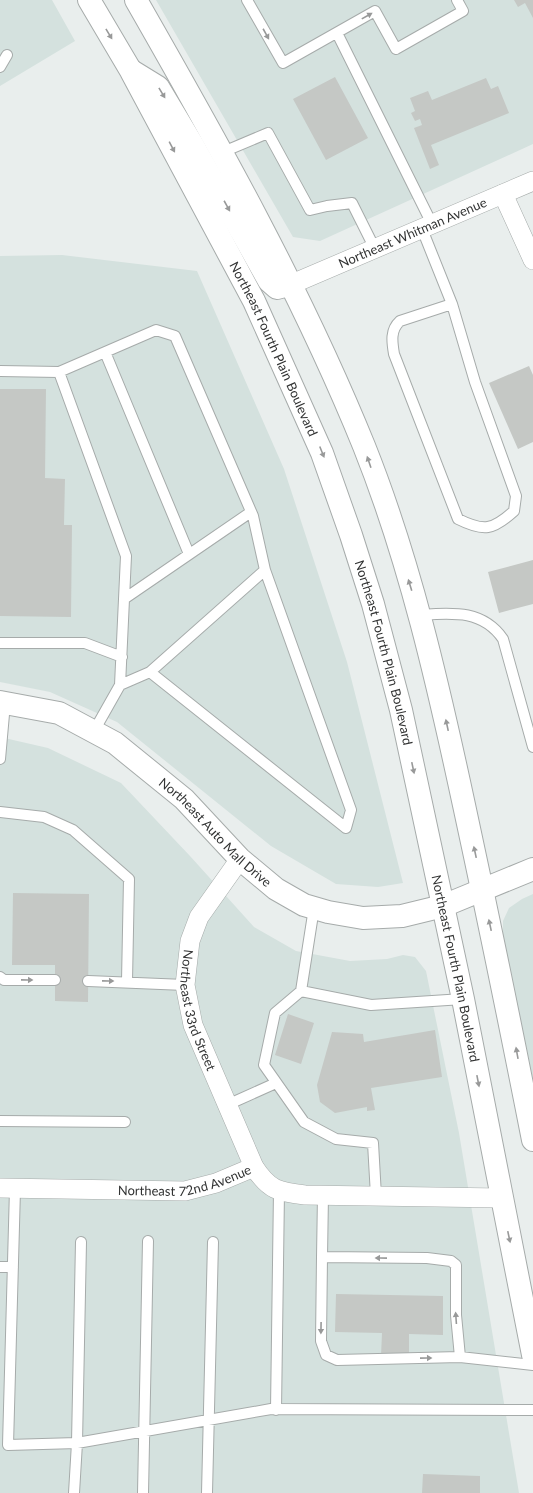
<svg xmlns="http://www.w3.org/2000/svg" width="533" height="1493" viewBox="0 0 533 1493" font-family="Lato,sans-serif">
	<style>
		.built { fill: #d4e1de }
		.building { fill: #c5c8c5 }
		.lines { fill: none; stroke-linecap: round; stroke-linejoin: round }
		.lane-casing { stroke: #a6abaa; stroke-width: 12 }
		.street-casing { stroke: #a6abaa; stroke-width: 20 }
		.secondary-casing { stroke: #a6abaa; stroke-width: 24 }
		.lane { stroke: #fff; stroke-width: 10 }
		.street { stroke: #fff; stroke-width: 19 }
		.secondary { stroke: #fff; stroke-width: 22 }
		.oneway { fill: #989999 }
		.labels { text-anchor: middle; stroke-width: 3; stroke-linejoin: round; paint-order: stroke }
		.street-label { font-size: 13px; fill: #323333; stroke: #e9eeed }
	</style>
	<rect width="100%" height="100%" fill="#e9eeed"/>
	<path class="built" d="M0,0H52L75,41L0,86Z
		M156,0H533V144L320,241L293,237Z
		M62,255L197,271L284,469L347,662L403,883L378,887L336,884L271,846L117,722L50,692L0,682V256Z
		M0,737L48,748L121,783L190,856L254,927L296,951L350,961L387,959L403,955L415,957L426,971L459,1133L519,1493H0Z
		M533,894V1079L503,936V921L509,908L522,899Z"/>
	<path class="building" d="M514,0H533V18L525,3L518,7Z
		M335,77L368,138L326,160L293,99Z
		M486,78L491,89L498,86L509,113L431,145L439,165L430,169L414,128L422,125L420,119L415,121L411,113L415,111L410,98L428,91L432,100Z
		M529,366L533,375V442L518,449L489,383Z
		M0,389H46L45,478L65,479L64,525H72L71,617L0,616Z
		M533,560V604L499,613L488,572Z
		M13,893L89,894L88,1002L55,1001V965H12Z
		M288,1014L314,1023L301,1064L275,1055Z
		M435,1030L442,1077L371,1088L375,1110L367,1111V1107L335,1113L320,1102L317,1085L332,1032L363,1034L364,1042Z
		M336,1294L443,1296V1335L409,1334V1356H381L382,1333L335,1332Z
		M423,1474L480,1476V1493H422Z"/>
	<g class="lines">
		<defs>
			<path id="lane" d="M247,0L283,63L375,11L396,49L463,11L457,0
				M337,33L432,224
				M0,67L7,55
				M223,152L268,133L310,210L327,206L352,203L375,249
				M422,229L452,304L475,382L516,496L514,511C493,530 484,532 458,519L394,354C392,342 390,330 400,321L452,304
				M105,352L189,554
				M0,371L59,372L126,556L120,685L94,731
				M59,372L156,330L175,336L253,516L265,570L351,810L346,828L150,672L120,685
				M124,599L251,512
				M419,615C451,613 482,609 503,639L533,747
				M0,643H85L122,657
				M150,672L265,570
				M0,759L5,703
				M0,812L44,817L73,830L129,879L127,981
				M314,908L301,991L371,1005L463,999
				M0,977L4,980H55
				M88,981L185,985
				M301,991L275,1013L264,1065L304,1122L336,1139L373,1143L376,1196
				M227,1105L276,1083
				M0,1121L125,1122
				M15,1189L8,1445L77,1443L271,1409L533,1410
				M322,1257L323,1195
				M0,1267H13
				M460,1357L456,1315V1265L451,1261L427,1258L322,1257L321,1341L326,1355L337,1360L460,1357L533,1365
				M276,1410L279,1191
				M74,1493L77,1443L81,1242
				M143,1493L148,1241
				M207,1493L213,1242"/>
			<g id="street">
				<path d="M503,194L533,260"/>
				<path id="s1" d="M292,284L533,181"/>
				<path id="s2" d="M240,859L199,917L190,941L185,985L193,1025L254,1167C269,1190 278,1192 305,1195L501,1198"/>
				<path id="s3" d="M0,1188L185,1191L216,1183L254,1167"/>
			</g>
			<g id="secondary">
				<path id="s4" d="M89,0L131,71L254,301L322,453L351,535L373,604L401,710L463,999L533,1355"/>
				<path d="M136,0C219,145 301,291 364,446C410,561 438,684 464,805C488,916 511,1028 533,1140"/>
				<path d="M132,71L158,87L194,147L269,281L277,288L292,284"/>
				<path id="s5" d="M0,702L59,713L115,743L184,799L240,859L276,889L304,905L328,912L363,918L402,916L443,906L533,869"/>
			</g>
		</defs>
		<use href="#lane" class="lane-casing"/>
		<use href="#street" class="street-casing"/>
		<use href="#secondary" class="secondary-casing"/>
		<use href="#lane" class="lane"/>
		<use href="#street" class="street"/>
		<use href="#secondary" class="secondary"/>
	</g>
	<defs><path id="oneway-solid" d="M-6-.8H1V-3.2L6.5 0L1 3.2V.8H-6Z"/></defs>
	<g class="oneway">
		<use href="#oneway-solid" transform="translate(367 16) rotate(-29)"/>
		<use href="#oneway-solid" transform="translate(109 34) rotate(59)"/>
		<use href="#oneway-solid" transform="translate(266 34) rotate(61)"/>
		<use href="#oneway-solid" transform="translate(162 93) rotate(59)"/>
		<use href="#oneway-solid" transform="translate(172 147) rotate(62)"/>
		<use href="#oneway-solid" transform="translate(227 206) rotate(61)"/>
		<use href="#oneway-solid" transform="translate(322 452) rotate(68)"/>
		<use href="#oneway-solid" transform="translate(369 462) rotate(-109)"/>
		<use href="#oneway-solid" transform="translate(410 585) rotate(-107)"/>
		<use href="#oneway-solid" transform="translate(447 725) rotate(-102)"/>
		<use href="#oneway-solid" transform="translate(413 768) rotate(78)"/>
		<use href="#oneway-solid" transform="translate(475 852) rotate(-102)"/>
		<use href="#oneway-solid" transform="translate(490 925) rotate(-102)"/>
		<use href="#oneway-solid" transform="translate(27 980) rotate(1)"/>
		<use href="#oneway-solid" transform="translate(108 981) rotate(1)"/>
		<use href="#oneway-solid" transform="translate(517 1053) rotate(-100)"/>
		<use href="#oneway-solid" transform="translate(478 1081) rotate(79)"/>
		<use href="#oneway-solid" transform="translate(509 1237) rotate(78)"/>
		<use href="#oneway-solid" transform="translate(381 1258) rotate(-179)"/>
		<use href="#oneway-solid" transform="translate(456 1318) rotate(-94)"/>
		<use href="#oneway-solid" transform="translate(321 1328) rotate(91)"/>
		<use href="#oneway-solid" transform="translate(426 1358) rotate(-1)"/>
	</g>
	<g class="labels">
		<g class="street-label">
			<text dy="5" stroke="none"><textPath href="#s1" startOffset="131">Northeast Whitman Avenue</textPath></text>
			<text dy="5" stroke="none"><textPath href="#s4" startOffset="395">Northeast Fourth Plain Boulevard</textPath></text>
			<text dy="5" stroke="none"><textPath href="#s4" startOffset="719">Northeast Fourth Plain Boulevard</textPath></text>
			<text dy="5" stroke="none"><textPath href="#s5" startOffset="258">Northeast Auto Mall Drive</textPath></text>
			<text dy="5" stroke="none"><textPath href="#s4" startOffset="1043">Northeast Fourth Plain Boulevard</textPath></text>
			<text dy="5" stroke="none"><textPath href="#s2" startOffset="168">Northeast 33rd Street</textPath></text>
			<text dy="5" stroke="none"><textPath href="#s3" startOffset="186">Northeast 72nd Avenue</textPath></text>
		</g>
	</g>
</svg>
